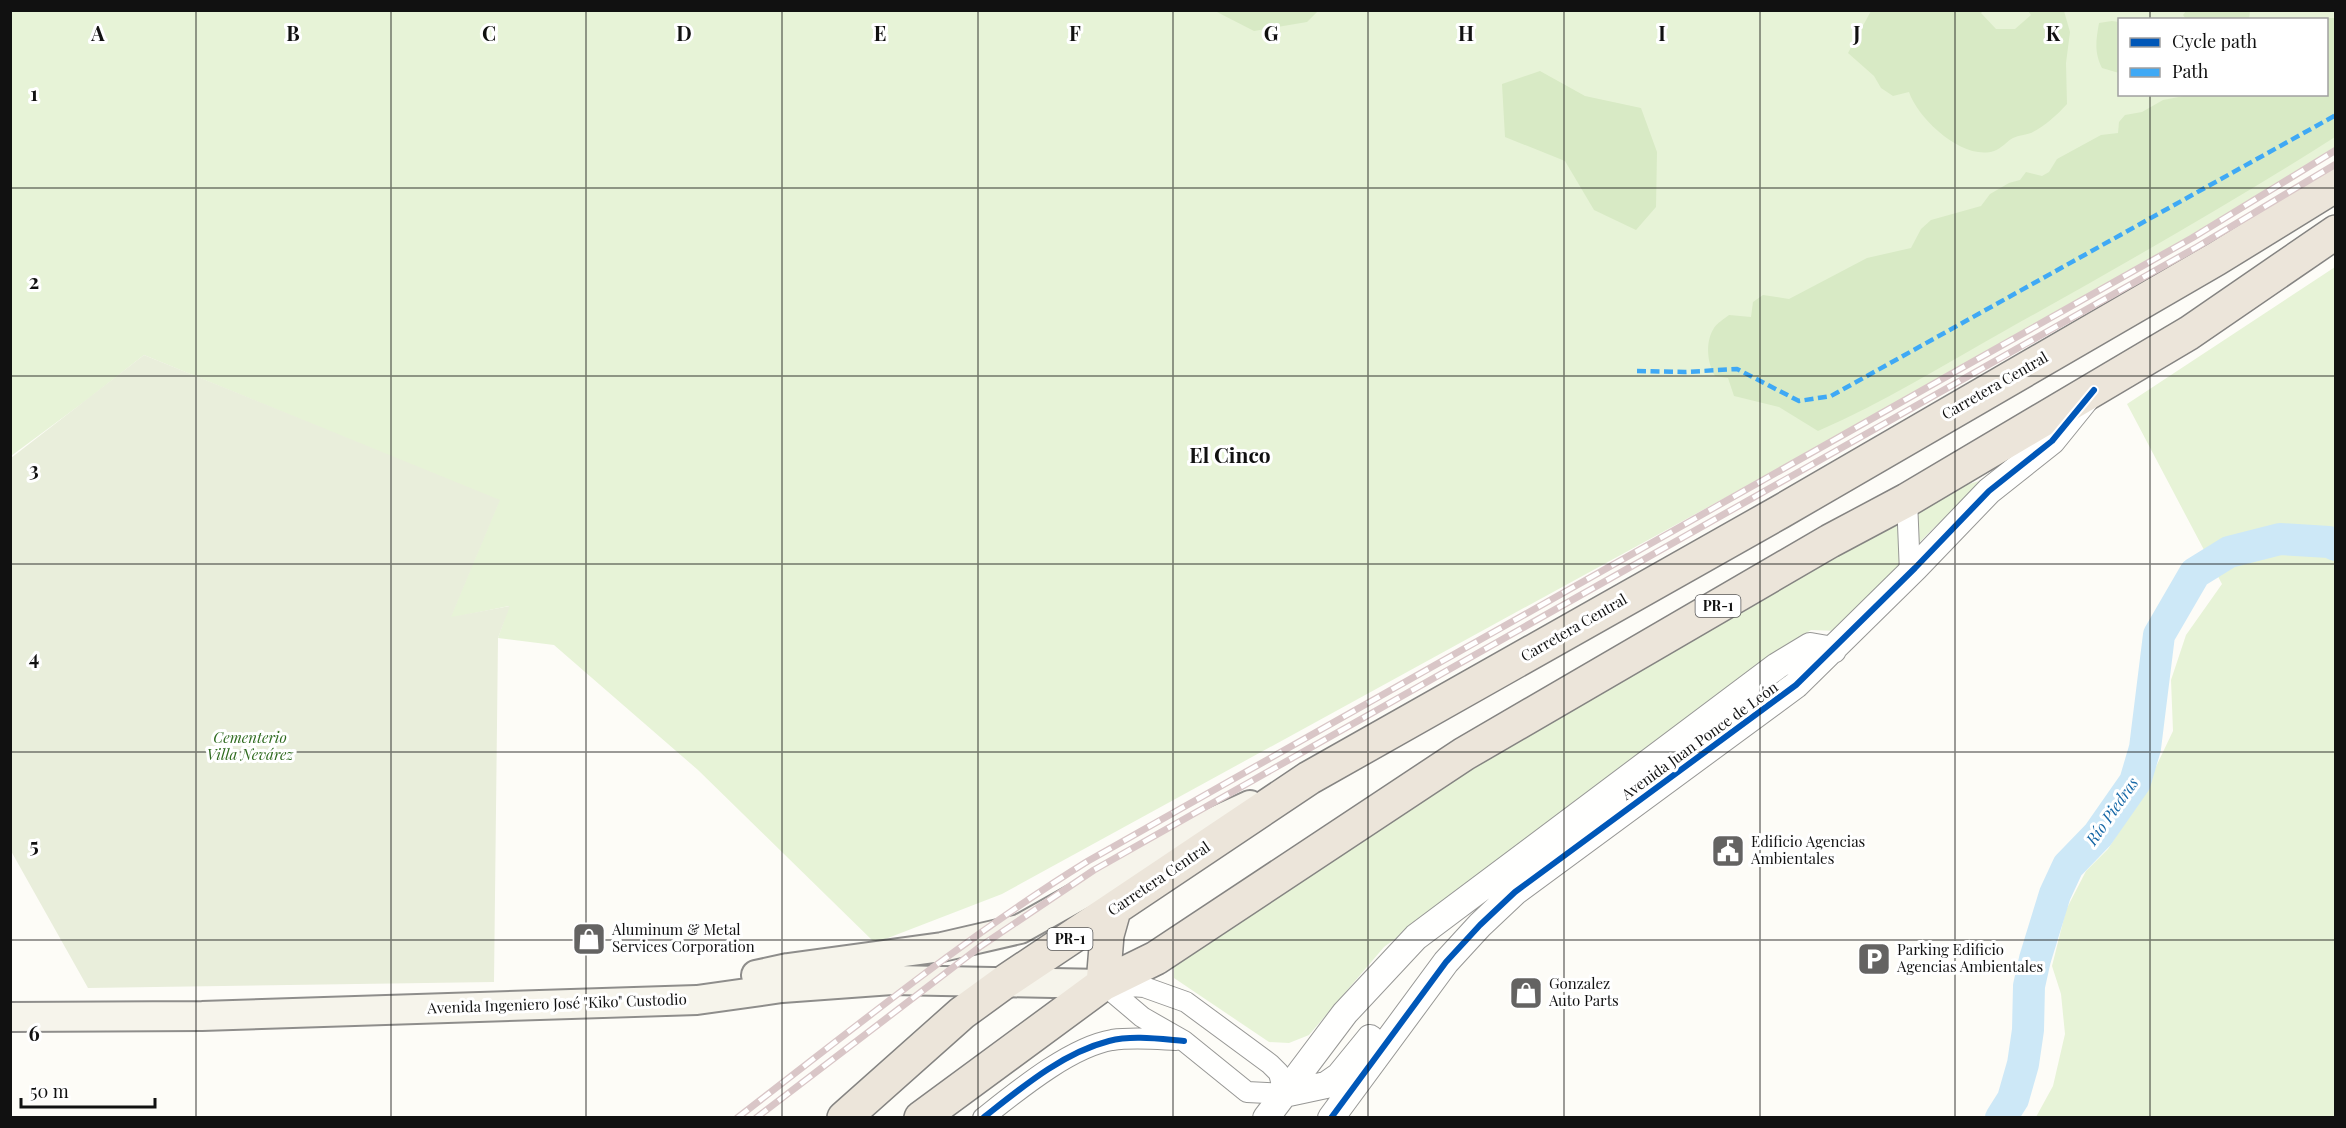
<svg xmlns="http://www.w3.org/2000/svg" width="2346" height="1128" viewBox="0 0 2346 1128" font-family="'Playfair Display',serif">
	<style>
		.green { fill: #e7f3d7; fill-rule: evenodd }
		.forest { fill: #d8eac5 }
		.cemetery { fill: #e9eedb }
		.lines { fill: none; stroke-linecap: round; stroke-linejoin: round }
		.river { stroke: #cde8f7; stroke-width: 32 }
		.minor-casing { stroke: #979795; stroke-width: 22 }
		.tertiary-casing { stroke: #979795; stroke-width: 28 }
		.secondary-casing { stroke: #8e8d8b; stroke-width: 32 }
		.trunk-casing { stroke: #858482; stroke-width: 36 }
		.minor { stroke: #fffffe; stroke-width: 20 }
		.tertiary { stroke: #fffffe; stroke-width: 26 }
		.secondary { stroke: #f6f4eb; stroke-width: 28 }
		.trunk { stroke: #ece5da; stroke-width: 33 }
		.rail-casing { stroke: #d9c6c7; stroke-width: 7 }
		.rail { stroke: #fff; stroke-width: 4.5; stroke-dasharray: 14; stroke-linecap: butt }
		.quiet { stroke: #3fa9f5; stroke-width: 4.5; stroke-dasharray: 9 4.5; stroke-linecap: butt }
		.cycleway-casing { stroke: #fff; stroke-width: 10 }
		.cycleway { stroke: #0057b8; stroke-width: 6 }
		.grid { fill: none; stroke: #111; stroke-width: 1.5; stroke-opacity: 0.55 }
		.labels { text-anchor: middle; stroke-width: 6; stroke-linejoin: round; paint-order: stroke }
		.shield { fill: #fff; stroke: #585858; stroke-width: 1.5 }
		.shield-label { font-size: 14px; font-weight: bold; fill: #111 }
		.street-label { font-size: 15px; fill: #111; stroke: #fff }
		.park-label { font-size: 15px; font-style: italic; fill: #2f6b1f; stroke: #fff }
		.poi-label { font-size: 15px; fill: #111; stroke: #fff; text-anchor: start }
		.water-label { font-size: 16px; font-style: italic; fill: #1768a6; stroke: #fff }
		.district-label { font-size: 21px; font-weight: bold; fill: #111; stroke: #fff }
		.grid-label { font-size: 20px; text-anchor: middle; font-weight: bold; fill: #111; stroke: #fff; stroke-width: 6; stroke-linejoin: round; paint-order: stroke }
	</style>
	<rect width="100%" height="100%" fill="#fdfcf7"/>
	<path class="green" d="M11,11H2335V154L2233,216L1971,363L1002,894L875,943L698,770L554,645L498,638L509,606L450,618L499,501L144,355L88,399L11,456ZM2120,20H2326V94H2120Z
		M2335,267V1117H2036L2053,1086L2065,1034L2061,994L2052,966L2066,910L2086,871L2108,849L2143,794L2173,731L2171,680L2186,635L2222,584L2127,404Z
		M1979,481C1960,505 1937,523 1917,545C1891,574 1865,603 1838,631L1811,630L1776,653L1384,947L1309,1035L1289,1043L1269,1042L1174,978V967L1426,795L1800,576L1966,485Z"/>
	<path class="forest" d="M1215,11L1318,10V11L1307,22L1254,31Z
		M1871,11H1983L1981,13L1996,29H2015L2031,15L2028,11H2064L2070,32L2066,63L2067,104C2056,116 2045,126 2031,133C2025,135 2019,135 2013,138C2007,141 2001,149 1994,151C1963,161 1918,119 1909,92L1893,96L1881,88L1874,76L1848,53Z
		M2186,11V10L2250,11L2249,20L2186,19L2183,15Z
		M2315,18H2335V137C2228,205 2117,268 2006,330C1945,364 1883,403 1818,431L1779,407L1734,396L1728,378L1715,376C1707,363 1705,342 1714,328C1717,323 1724,319 1729,315L1751,317L1753,302L1763,295L1789,299L1867,258L1911,248L1921,229L1931,220L1981,206L1990,194L2009,183L2020,180L2026,172L2042,176L2049,172L2057,159L2101,135L2118,133L2119,122L2125,115L2142,112L2163,100L2184,96V95L2326,94V20L2313,19Z
		M2112,21L2119,22V73L2102,68C2094,52 2096,40 2099,23Z
		M1540,71L1585,96L1641,108L1657,152L1656,207L1636,230L1594,210L1565,161L1505,137L1502,84Z"/>
	<path class="cemetery" d="M144,355L500,500L451,617L510,606L498,638L494,982L88,988L11,851V458Z"/>
	<g class="lines">
		<path class="river" d="M2001,1118L2013,1099L2023,1064L2028,1030L2029,986L2035,959L2055,894L2068,866L2098,835L2135,782L2145,748L2159,635L2195,573L2229,552L2280,539L2329,542L2336,545"/>
		<defs>
			<path id="minor" d="M1907,500L1910,573
				M1103,984L1144,987L1186,1002L1270,1064L1279,1073L1284,1094L1247,1092L1184,1041L1142,1017Z
				M983,1118C1016,1092 1070,1047 1112,1040C1133,1037 1155,1039 1176,1040"/>
			<path id="tertiary" d="M1284,1094L1326,1085L1339,1076L1370,1038
				M1266,1118L1345,1013L1416,937L1777,666L1810,646L1833,650
				M1331,1118L1446,962L1480,925L1515,892L1796,685L1915,568L1989,491L2052,441L2086,399"/>
			<path id="secondary" d="M756,975L788,968L942,947L1020,929L1198,829L1250,805
				M10,1017L202,1016L697,1000L782,988L892,980L1103,984"/>
			<path id="trunk" d="M1103,984L1107,935L1114,910
				M844,1118L962,1013L1006,981L1309,778L1780,512L2216,259L2336,185
				M921,1118L1103,984L1156,958L1464,754L1830,541L1907,500L2189,333L2336,232"/>
		</defs>
		<use href="#minor" class="minor-casing"/>
		<use href="#tertiary" class="tertiary-casing"/>
		<use href="#secondary" class="secondary-casing"/>
		<use href="#trunk" class="trunk-casing"/>
		<use href="#minor" class="minor"/>
		<use href="#tertiary" class="tertiary"/>
		<use href="#secondary" class="secondary"/>
		<use href="#trunk" class="trunk"/>
		<defs>
			<path id="rail" d="M737,1118C852,1030 965,937 1088,861L2192,238L2336,150
				M756,1118L981,946L1094,870L2197,247L2336,164"/>
		</defs>
		<use href="#rail" class="rail-casing"/>
		<use href="#rail" class="rail"/>
		<path class="quiet" d="M1637,371L1685,372L1737,369L1799,401L1831,396L2336,115"/>
		<defs>
			<path id="cycleway" d="M983,1118C1021,1088 1062,1053 1109,1041C1132,1035 1160,1039 1184,1041
				M1331,1118L1446,962L1480,925L1515,892L1796,685L1915,568L1989,491L2052,441L2094,390"/>
		</defs>
		<use href="#cycleway" class="cycleway-casing"/>
		<use href="#cycleway" class="cycleway"/>
	</g>
	<path class="grid" d="M196,10V1118M391,10V1118M586,10V1118M782,10V1118M978,10V1118M1173,10V1118M1368,10V1118M1564,10V1118M1760,10V1118M1955,10V1118M2150,10V20M2150,94V1118M10,188H2336M10,376H2336M10,564H2336M10,752H2336M10,940H2336"/>
	<defs>
		<symbol id="civic-square" viewBox="-11 -11 22 22"><rect x="-9" y="-9" width="18" height="18" rx="4" fill="#646362" stroke="#fff"/><path d="M-.6-6.5H3V-4.5H.6V-3L4-1V1h2V6H-6V1h2V-1L-.6-3ZM-1.2 2.5V6h2.4V2.5Z" fill="#fff"/></symbol>
		<symbol id="shop-square" viewBox="-11 -11 22 22"><rect x="-9" y="-9" width="18" height="18" rx="4" fill="#646362" stroke="#fff"/><path d="M-5-2.5h2.3a2.7 3.5 0 0 1 5.4 0H5L5.5 6h-11ZM-1.5-2.5h3a1.5 2.3 0 0 0-3 0Z" fill="#fff"/></symbol>
		<symbol id="parking-square" viewBox="-11 -11 22 22"><rect x="-9" y="-9" width="18" height="18" rx="4" fill="#646362" stroke="#fff"/><path d="M-3.5-5.5H1a3.5 3.5 0 0 1 0 7H-1V5.5H-3.5ZM-1-3.4V-.6H.8a1.4 1.4 0 0 0 0-2.8Z" fill="#fff"/></symbol>
	</defs>
	<g fill-rule="evenodd">
		<use href="#civic-square" x="1709" y="832" width="38" height="38"/>
		<use href="#shop-square" x="570" y="920" width="38" height="38"/>
		<use href="#parking-square" x="1855" y="940" width="38" height="38"/>
		<use href="#shop-square" x="1507" y="974" width="38" height="38"/>
	</g>
	<g class="labels">
		<g class="shield">
			<rect x="1695.5" y="595" width="45" height="22" rx="4.5"/>
			<rect x="1047.5" y="928" width="45" height="22" rx="4.5"/>
		</g>
		<g class="shield-label">
			<text x="1718" y="611">PR-1</text>
			<text x="1070" y="944">PR-1</text>
		</g>
		<g class="street-label">
			<text transform="translate(1995 386) rotate(-30)" y="5">Carretera Central</text>
			<text transform="translate(1574 628) rotate(-30)" y="5">Carretera Central</text>
			<text transform="translate(1700 741) rotate(-36)" y="5">Avenida Juan Ponce de León</text>
			<text transform="translate(1159 879) rotate(-34)" y="5">Carretera Central</text>
			<text transform="translate(557 1004) rotate(-2)" y="5">Avenida Ingeniero José "Kiko" Custodio</text>
		</g>
		<g class="park-label">
			<text x="250" y="743">Cementerio<tspan x="250" dy="17">Villa Nevárez</tspan></text>
		</g>
		<g class="poi-label">
			<text x="1751" y="847">Edificio Agencias<tspan x="1751" dy="17">Ambientales</tspan></text>
			<text x="612" y="935">Aluminum &amp; Metal<tspan x="612" dy="17">Services Corporation</tspan></text>
			<text x="1897" y="955">Parking Edificio<tspan x="1897" dy="17">Agencias Ambientales</tspan></text>
			<text x="1549" y="989">Gonzalez<tspan x="1549" dy="17">Auto Parts</tspan></text>
		</g>
		<g class="water-label">
			<text transform="translate(2112 811) rotate(-55)" y="6">Río Piedras</text>
		</g>
		<g class="district-label">
			<text x="1230" y="463">El Cinco</text>
		</g>
	</g>
	<g class="grid-label">
		<text x="98" y="41">A</text>
		<text x="293" y="41">B</text>
		<text x="489" y="41">C</text>
		<text x="684" y="41">D</text>
		<text x="880" y="41">E</text>
		<text x="1075" y="41">F</text>
		<text x="1271" y="41">G</text>
		<text x="1466" y="41">H</text>
		<text x="1662" y="41">I</text>
		<text x="1857" y="41">J</text>
		<text x="2053" y="41">K</text>
		<text x="34" y="101">1</text>
		<text x="34" y="289">2</text>
		<text x="34" y="477">3</text>
		<text x="34" y="665">4</text>
		<text x="34" y="853">5</text>
		<text x="34" y="1041">6</text>
	</g>
	<rect width="2346" height="1128" fill="none" stroke="#111111" stroke-width="24"/>
	<rect x="2118" y="18" width="210" height="78" fill="#ffffff" stroke="#a0a0a0" stroke-width="1.5"/>
	<rect x="2130" y="38" width="30" height="9" fill="#0057b8" stroke="#a0a0a0" stroke-width="1.5"/>
	<text x="2172" y="48" font-size="18" fill="#111111">Cycle path</text>
	<rect x="2130" y="68" width="30" height="9" fill="#3fa9f5" stroke="#a0a0a0" stroke-width="1.5"/>
	<text x="2172" y="78" font-size="18" fill="#111111">Path</text>
	<path d="M21 1098v9h134v-9" fill="none" stroke="#111111" stroke-width="3"/>
	<text x="30" y="1098" font-size="18" fill="#111111" stroke="#ffffff" stroke-width="4.5" paint-order="stroke">50 m</text>
</svg>
